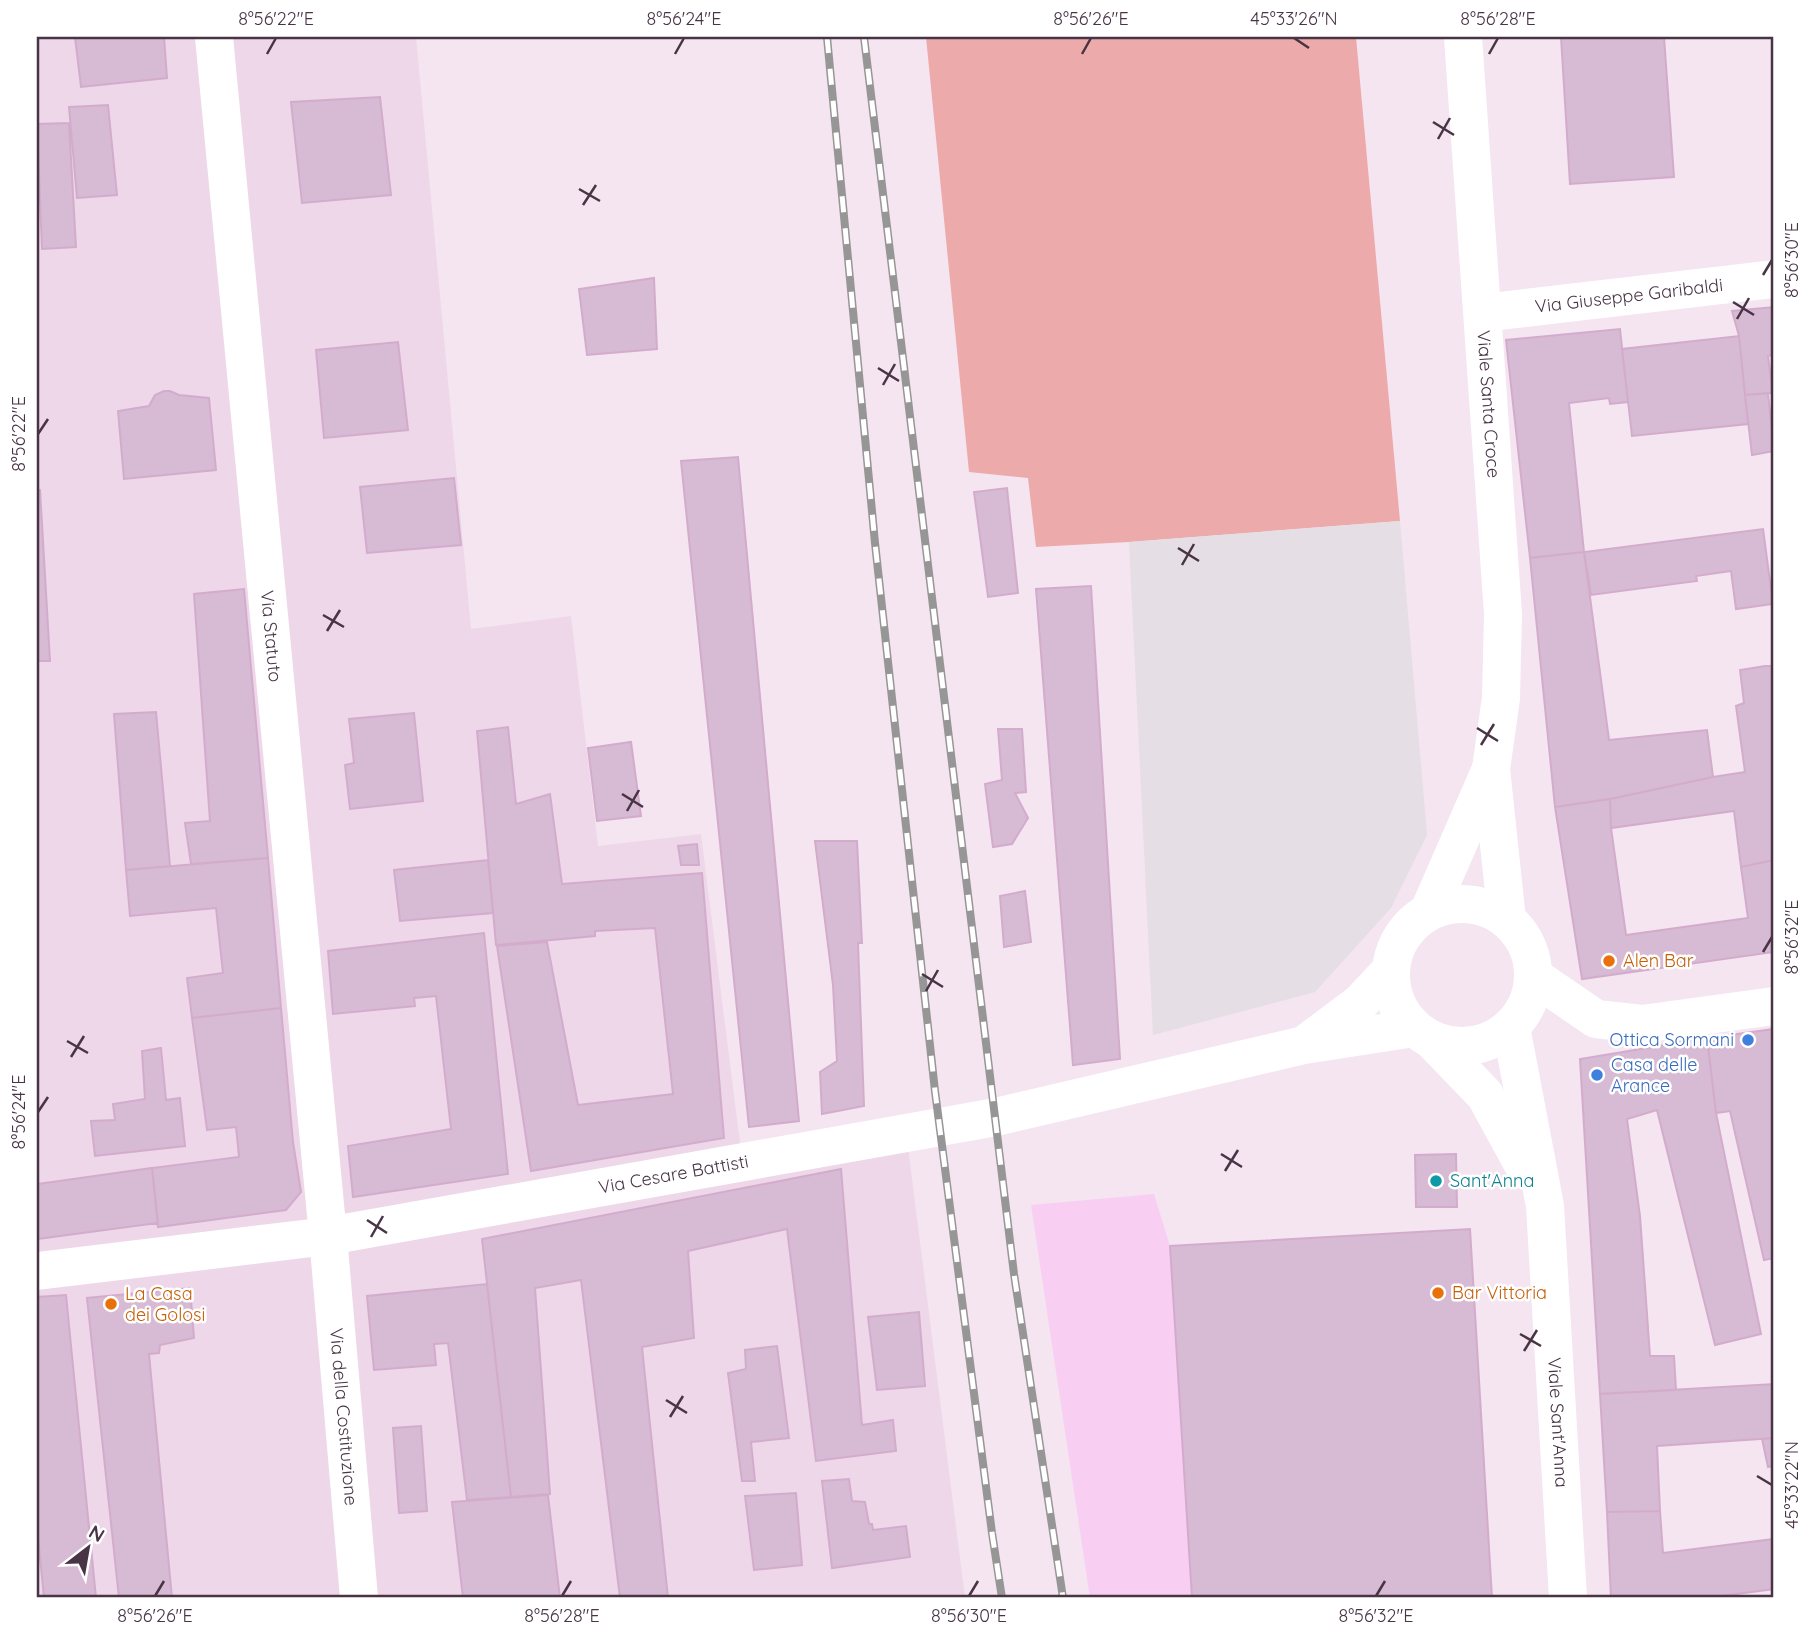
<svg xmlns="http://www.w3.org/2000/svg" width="1811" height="1635" viewBox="0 0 1811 1635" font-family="Quicksand,sans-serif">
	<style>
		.residential { fill: #edd7e8 }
		.commercial { fill: #f9cef3 }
		.green { fill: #edaaaa }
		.parking { fill: #e5dee4 }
		.building { fill: #d7bad3; stroke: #d3accd; stroke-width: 2 }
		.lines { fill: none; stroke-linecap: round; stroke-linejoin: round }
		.minor { stroke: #fff; stroke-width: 38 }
		.tertiary { stroke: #fff; stroke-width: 38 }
		.rail-casing { stroke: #969696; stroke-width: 8 }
		.rail { stroke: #fff; stroke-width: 5; stroke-dasharray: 16; stroke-linecap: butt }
		.ticks { fill: none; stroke: #483445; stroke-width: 2.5 }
		.food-dot { fill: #e8710a; stroke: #fff; stroke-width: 2.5 }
		.shop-dot { fill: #3f7fe0; stroke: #fff; stroke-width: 2.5 }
		.culture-dot { fill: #0f9aa8; stroke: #fff; stroke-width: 2.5 }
		.labels { text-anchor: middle; stroke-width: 5; stroke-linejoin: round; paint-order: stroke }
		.street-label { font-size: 18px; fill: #483445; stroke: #fff }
		.food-label { font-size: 18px; fill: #c56008; stroke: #fff; text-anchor: start }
		.shop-label { font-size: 18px; fill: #366cbe; stroke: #fff; text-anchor: end }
		.culture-label { font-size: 18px; fill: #0d838f; stroke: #fff; text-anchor: start }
		.neatline { fill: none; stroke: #483445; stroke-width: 2.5 }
		.ticks-label { font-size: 18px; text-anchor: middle; fill: #483445 }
	</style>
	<rect width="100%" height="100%" fill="#f4e5f1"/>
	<path class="residential" d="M37,37H416L471,629L571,616L598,846L701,834L741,1151L311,1225L37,1259Z
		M908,1147L965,1598H37V1279Z"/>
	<path class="commercial" d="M1154,1194L1170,1246L1470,1229L1492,1598H1090L1031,1205Z"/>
	<path class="green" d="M926,37H1356L1400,521L1129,542L1036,547L1028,478L969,472Z"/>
	<path class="parking" d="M1400,521L1427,835L1391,908L1315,992L1153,1035L1129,542Z"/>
	<path class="building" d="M75,37H164L167,78L81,87Z
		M1561,37H1664L1674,177L1570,184Z
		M380,97L391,195L302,203L291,102Z
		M108,105L117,195L77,198L69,107Z
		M69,123L76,247L42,249L37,124Z
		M654,278L657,349L587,355L579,289Z
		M1774,307V355L1768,356L1773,393L1745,395L1739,336L1732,311Z
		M1620,329L1628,402L1610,404L1609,398L1569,403L1584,552L1530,558L1506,340Z
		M1739,336L1748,424L1632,436L1622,349Z
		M398,342L408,430L324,438L316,350Z
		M164,391H170L179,395L209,398L216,470L124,479L118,411L149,406L155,395Z
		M1768,393L1774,451L1752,455L1745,395Z
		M738,457L799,1121L749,1127L681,461Z
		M454,478L461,545L367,553L360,487Z
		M1007,488L1018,593L988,597L974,492Z
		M37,490H40L50,661H37Z
		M1763,529L1773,604L1736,609L1731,571L1696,576L1697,581L1591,595L1584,552Z
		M1584,552L1609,740L1707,730L1713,777L1610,799L1555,807L1530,558Z
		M1091,586L1120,1059L1073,1065L1036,589Z
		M244,589L268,858L191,864L185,823L210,821L194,594Z
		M1765,666H1774V860L1741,867L1734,811L1611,828L1610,799L1713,777L1745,772L1736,706L1744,703L1740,670Z
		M156,712L170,866L126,870L114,714Z
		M414,713L423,801L350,809L345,765L354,763L349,719Z
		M508,727L516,804L550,794L562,884L702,873L724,1138L531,1171L497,946L547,942L578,1105L673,1094L655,928L595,931V936L496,945L477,731Z
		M998,729H1022L1026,792L1015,793L1028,818L1012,844L993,847L985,784L1002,780Z
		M631,742L641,816L597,821L588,748Z
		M1610,799L1611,828L1626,935L1748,918L1741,867L1774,860V952L1582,979L1555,807Z
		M815,841H857L862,943H858L864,1106L822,1114L820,1072L837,1061L833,985Z
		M697,844L699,865H681L678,846Z
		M268,858L281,1008L192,1018L187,978L223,973L216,908L130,916L126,870Z
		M488,860L493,913L400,921L394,870Z
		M1025,891L1031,942L1004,947L1000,896Z
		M484,933L508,1174L353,1197L348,1146L451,1129L436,996L414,998L415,1006L333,1014L328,951Z
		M281,1008L293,1142L301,1192L286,1210L158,1227L152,1168L239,1157L236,1127L207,1130L192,1018Z
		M1774,1029V1258L1764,1260L1730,1111L1716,1113L1707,1038Z
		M1707,1038L1716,1113L1761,1334L1715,1345L1657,1110L1627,1119L1640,1216L1650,1356H1674L1676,1390L1600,1394L1580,1059Z
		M161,1048L166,1100L180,1098L185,1146L95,1156L91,1121L115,1120L113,1104L145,1099L142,1051Z
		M1456,1154L1457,1207H1416L1415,1155Z
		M152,1168L158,1223L37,1239V1184Z
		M841,1169L862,1425L893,1420L896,1451L816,1461L787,1229L688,1251L694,1338L642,1347L668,1598H620L581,1280L535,1288L550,1494L511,1497L482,1239Z
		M1470,1229L1492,1598H1192L1170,1246Z
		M487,1284L511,1497L467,1500L448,1343L434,1344L436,1365L374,1370L367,1296Z
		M190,1288L194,1338L160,1345L159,1353L149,1354L172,1598H119L87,1298Z
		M66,1295L96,1598H44L37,1527V1297Z
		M919,1312L925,1386L877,1390L868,1317Z
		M777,1346L789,1438L751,1442L755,1481H742L728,1373L746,1369L745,1350Z
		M1774,1384V1438L1657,1446L1660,1511L1607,1512L1600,1394Z
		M421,1426L427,1511L399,1513L393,1428Z
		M1774,1438V1466L1768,1467L1762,1439Z
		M849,1479L852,1501L865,1502L869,1524H872L873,1530L906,1526L910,1557L832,1568L822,1481Z
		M796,1493L802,1565L754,1570L745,1496Z
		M548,1495L560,1598H463L452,1502Z
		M1660,1511L1663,1553L1774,1539V1589L1706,1598H1611L1607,1512Z"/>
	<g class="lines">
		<g class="minor">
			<path id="s1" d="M214,37L328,1236L359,1598"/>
			<path id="s2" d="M1483,313L1774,279"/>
			<path d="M1533,976L1596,1019L1642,1024L1774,1006"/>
		</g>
		<g class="tertiary">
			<path id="s3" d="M1463,37L1503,614L1501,698L1491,769L1507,920"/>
			<circle cx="1462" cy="975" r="71"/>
			<path d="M1429,911L1490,771"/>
			<path id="s4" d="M1511,1027L1545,1206L1568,1598"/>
			<path d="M1431,1039L1485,1095L1526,1170"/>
			<path d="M1308,1042L1360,1003L1390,971"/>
			<path id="s5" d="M37,1271L328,1236L996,1117L1304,1045L1414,1028"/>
		</g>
		<defs>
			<path id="rail" d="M827,37L875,543L935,1091L992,1533L1002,1598
				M864,37L1014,1274L1063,1598"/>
		</defs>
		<use href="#rail" class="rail-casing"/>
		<use href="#rail" class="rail"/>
	</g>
	<path class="ticks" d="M1294,38L1309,48M267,54L276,38M675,54L684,38M1082,54L1091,38M1489,54L1498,38M1433,122L1454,135M1438,139L1450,118M579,189L600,201M583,205L596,185M1763,275L1772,260M1733,302L1754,315M1737,319L1749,298M878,368L899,381M883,385L895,364M38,434L48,419M1178,548L1199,561M1182,565L1194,544M323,615L344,627M327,631L340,610M1477,728L1498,741M1481,745L1494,724M622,794L643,807M627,811L639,790M1763,952L1772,937M922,974L943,987M926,991L938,970M67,1041L88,1053M71,1057L84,1036M38,1112L48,1097M1221,1154L1242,1167M1225,1171L1238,1150M367,1220L387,1233M371,1237L383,1216M1520,1334L1541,1346M1524,1351L1537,1330M666,1400L687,1413M670,1417L683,1396M1757,1476L1772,1485M155,1596L164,1581M562,1596L571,1581M969,1596L978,1581M1376,1596L1385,1581"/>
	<g class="food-dot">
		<circle cx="1609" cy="961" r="7"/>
		<circle cx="1438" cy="1293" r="7"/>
		<circle cx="111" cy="1304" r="7"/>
	</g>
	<g class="shop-dot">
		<circle cx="1748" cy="1040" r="7"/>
		<circle cx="1597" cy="1075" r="7"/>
	</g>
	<circle class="culture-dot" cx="1436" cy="1181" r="7"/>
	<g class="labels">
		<g class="street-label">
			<text dy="6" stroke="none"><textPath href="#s2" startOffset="147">Via Giuseppe Garibaldi</textPath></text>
			<text dy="6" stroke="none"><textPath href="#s3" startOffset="368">Viale Santa Croce</textPath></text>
			<text dy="6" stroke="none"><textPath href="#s1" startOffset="602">Via Statuto</textPath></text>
			<text dy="6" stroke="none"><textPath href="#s5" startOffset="644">Via Cesare Battisti</textPath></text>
			<text dy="6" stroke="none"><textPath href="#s1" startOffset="1386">Via della Costituzione</textPath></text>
			<text dy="6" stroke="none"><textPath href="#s4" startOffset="399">Viale Sant'Anna</textPath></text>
		</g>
		<g class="food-label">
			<text x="1623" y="967">Alen Bar</text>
			<text x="1452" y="1299">Bar Vittoria</text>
			<text x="125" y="1300">La Casa<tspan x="125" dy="21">dei Golosi</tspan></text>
		</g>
		<g class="shop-label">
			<text x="1734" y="1046">Ottica Sormani</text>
			<text x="1611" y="1071" text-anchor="start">Casa delle<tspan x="1611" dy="21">Arance</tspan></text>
		</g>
		<g class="culture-label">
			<text x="1450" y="1187">Sant'Anna</text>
		</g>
	</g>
	<rect width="1811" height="1635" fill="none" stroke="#ffffff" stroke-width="77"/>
	<g transform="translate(88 1548) rotate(31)" stroke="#ffffff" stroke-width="5" paint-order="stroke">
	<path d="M0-5L12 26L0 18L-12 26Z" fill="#483445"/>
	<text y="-10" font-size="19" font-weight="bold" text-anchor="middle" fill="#483445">N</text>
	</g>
	<rect x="38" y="38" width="1734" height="1558" class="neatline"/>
	<g class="ticks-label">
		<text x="276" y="25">8°56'22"E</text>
		<text x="684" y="25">8°56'24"E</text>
		<text x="1091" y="25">8°56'26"E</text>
		<text x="1294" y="25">45°33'26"N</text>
		<text x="1498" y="25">8°56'28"E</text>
		<text transform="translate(1792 260) rotate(-90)" y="6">8°56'30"E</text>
		<text transform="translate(19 434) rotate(-90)" y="6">8°56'22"E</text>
		<text transform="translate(1792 937) rotate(-90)" y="6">8°56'32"E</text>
		<text transform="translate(19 1112) rotate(-90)" y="6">8°56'24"E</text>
		<text transform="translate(1792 1485) rotate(-90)" y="6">45°33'22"N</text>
		<text x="155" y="1622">8°56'26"E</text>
		<text x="562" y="1622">8°56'28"E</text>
		<text x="969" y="1622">8°56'30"E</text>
		<text x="1376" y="1622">8°56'32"E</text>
	</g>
</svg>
